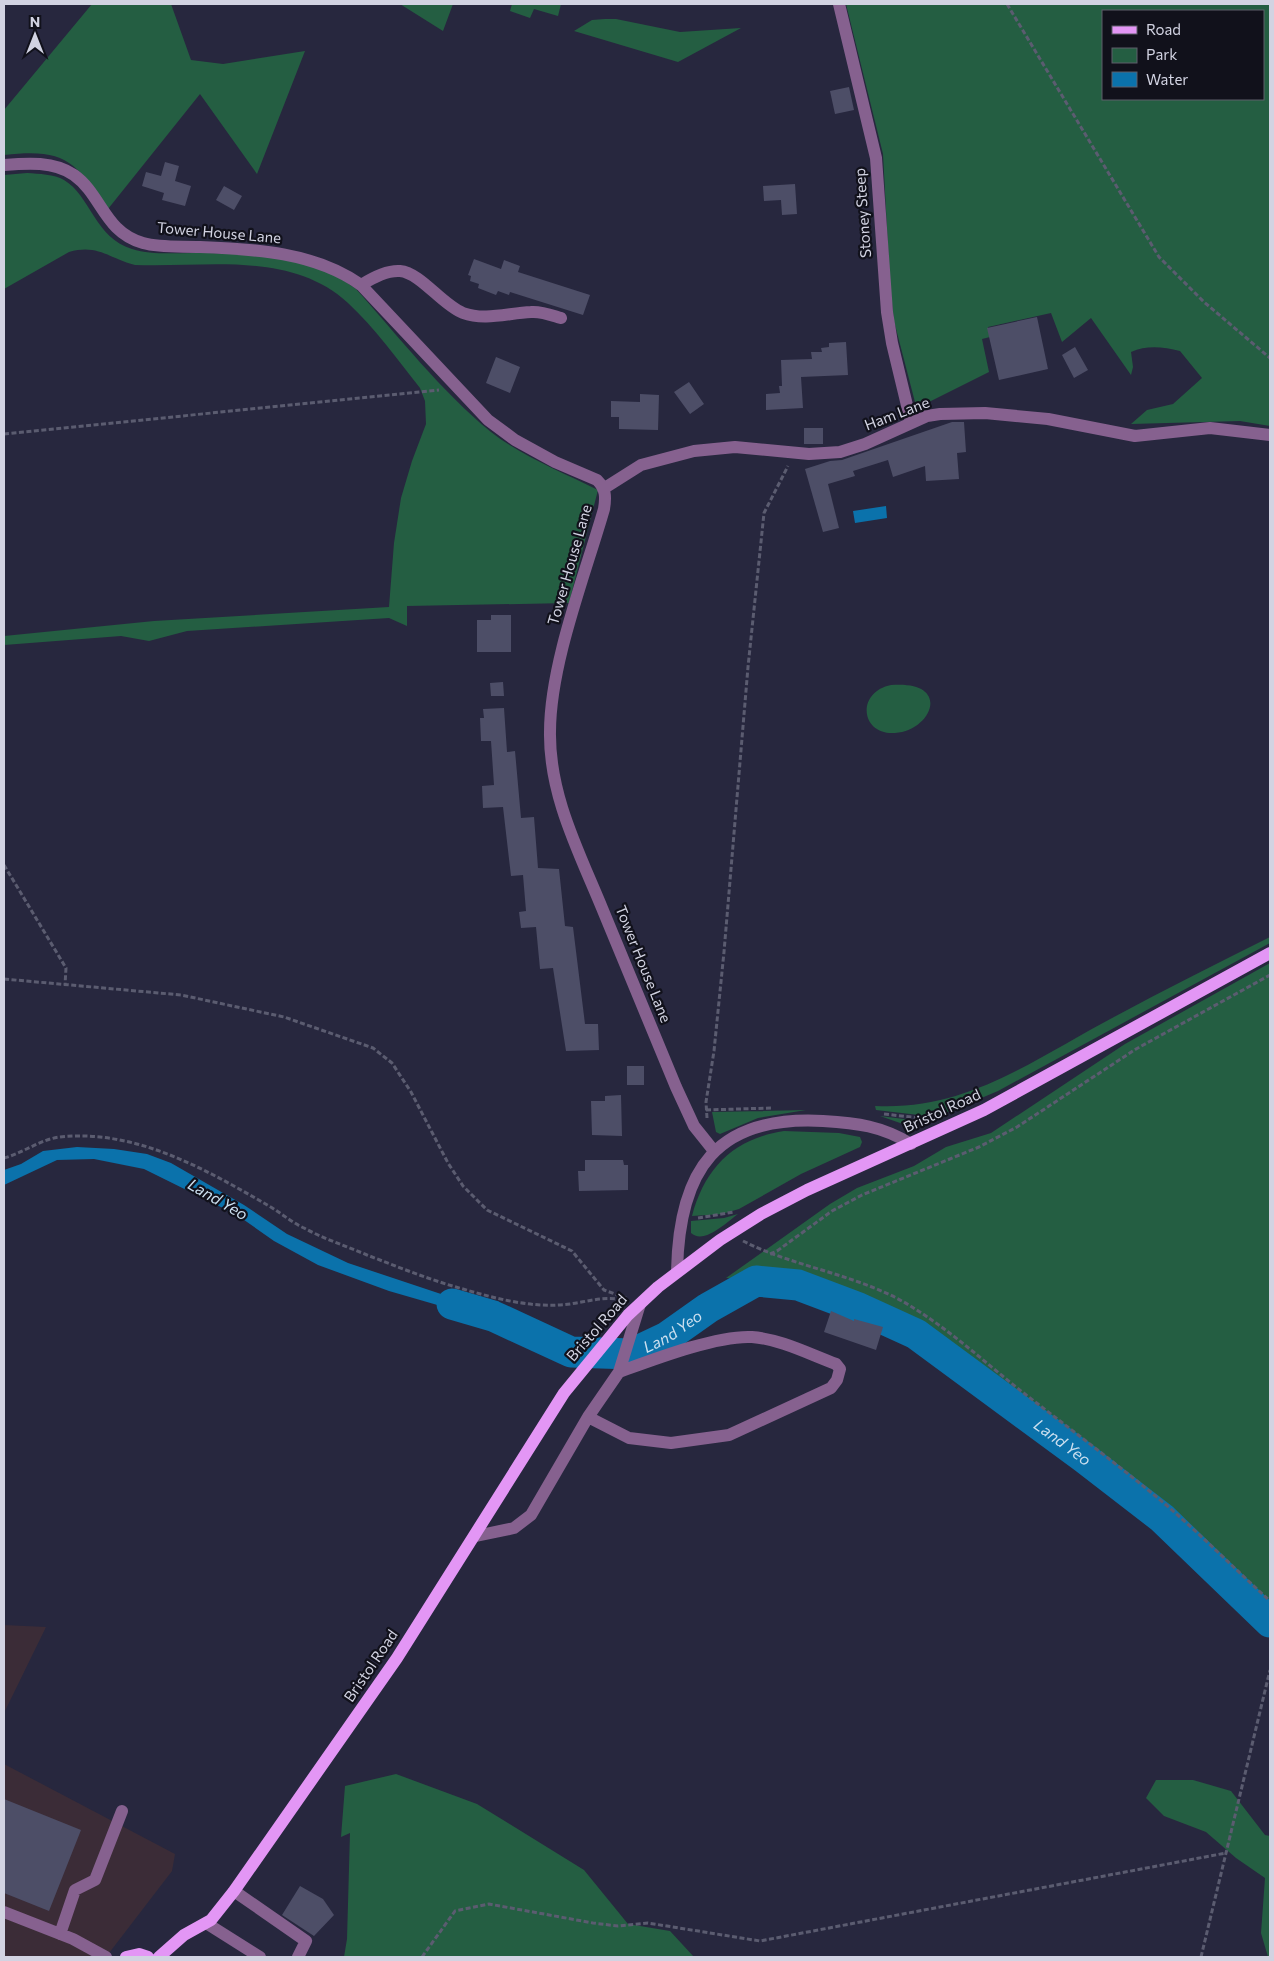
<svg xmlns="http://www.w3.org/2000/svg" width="1274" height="1961" viewBox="0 0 1274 1961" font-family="Commissioner,sans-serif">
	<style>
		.industrial { fill: #3b2c37 }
		.green { fill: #245e42; fill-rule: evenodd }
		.water { fill: #0b72ab }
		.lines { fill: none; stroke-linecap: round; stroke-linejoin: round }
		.river { stroke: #0b72ab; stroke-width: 31 }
		.building { fill: #4d4e67 }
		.path { stroke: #5b5c70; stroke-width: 3; stroke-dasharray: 5 2.5; stroke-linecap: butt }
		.minor { stroke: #86618f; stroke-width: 12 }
		.major { stroke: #e396f5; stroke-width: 12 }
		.labels { text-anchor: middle; stroke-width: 4.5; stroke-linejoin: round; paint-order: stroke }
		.street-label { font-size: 15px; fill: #d2d3e2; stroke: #11111b }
		.water-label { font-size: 16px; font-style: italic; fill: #cbdfef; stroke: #11111b }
	</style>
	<rect width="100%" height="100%" fill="#27273e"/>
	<path class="industrial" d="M4,1625L46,1627L4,1713Z
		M4,1764L175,1854L172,1871L106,1957H4Z"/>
	<path class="green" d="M92,4H171L191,60L223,64L305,51L257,174L200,94L108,209C75,161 65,148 4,155V110Z
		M400,4H453L443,31Z
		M512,4H561L558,16L534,9L530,18L510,11Z
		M846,4H1270V426L1240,421L1131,424L1147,410L1173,404L1202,378L1180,351C1163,347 1147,345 1131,352L1133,367L1131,375L1091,318L1062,342L1051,313L988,327L990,337L982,339L989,372L921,406H916L894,321L890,284L883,154ZM1103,11H1263V99H1103Z
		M605,19H616L680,32L741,28L678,62L574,31L592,20Z
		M27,173C39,174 54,174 64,180C90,195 95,238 132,249C151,255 173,253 193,253C245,253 314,255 356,289C399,337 441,391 491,432C523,457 562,472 598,490L569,603L407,606V626L389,618L187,631L149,641L121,636L4,645V636L154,621L389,607L394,543L401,498L412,461L426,424L425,401L420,388C397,359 375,328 348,303C290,250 206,268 135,265C108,258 98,244 69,252L4,289V175Z
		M891,685C953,680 932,731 895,733C860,735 856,692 891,685Z
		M1270,937V943L998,1091L936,1117L876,1110L875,1106C968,1111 1036,1058 1114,1017C1166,989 1218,963 1270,937Z
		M1270,963V1614L1172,1520L1081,1449L1061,1436L1029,1423L934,1344L857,1309L802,1290L762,1280L726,1278L830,1204L857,1188L914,1166L946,1147L991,1133L1125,1044Z
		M806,1110L758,1118L720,1134L716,1132L712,1112Z
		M880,1116L928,1122L903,1124Z
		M784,1131L839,1133L860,1137L862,1142L860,1147L801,1174L739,1209L722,1214L692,1216C705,1168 733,1139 784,1131Z
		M738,1214C727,1222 704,1245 691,1233V1221L724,1218Z
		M396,1774L477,1804L584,1870L628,1924L670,1931L694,1957H344L347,1939L350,1833L341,1837L345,1786Z
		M1156,1780H1193L1231,1791L1265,1835L1270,1836V1957H1268L1261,1933L1265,1878L1236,1858L1206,1832L1164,1816L1146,1798Z"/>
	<path class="water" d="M886,506L887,518L855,523L853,511Z
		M77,1147L114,1149L147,1154L171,1163L244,1205L287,1234L348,1263L495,1312L488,1324L465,1313L389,1291L318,1265L274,1241L237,1215L144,1169L94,1159L57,1160L4,1185V1170L21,1164L43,1151Z"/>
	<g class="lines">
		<path class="river" id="s1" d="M452,1304L493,1316L571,1352L631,1354L667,1337L708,1308L756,1281L798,1285L859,1308L916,1334L1083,1457L1162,1518L1270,1622"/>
	</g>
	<path class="building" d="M849,87L854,110L835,114L830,91Z
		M165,162L179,166L175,181L191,186L185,206L162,200L164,193L142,186L146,172L161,176Z
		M795,184L797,214L782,215L781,200L764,201L763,186Z
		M224,186L242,196L234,210L216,200Z
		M474,259L501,269L504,260L520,266L518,272L590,295L583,315L510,292L509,295L498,291L496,295L478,288L479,284L470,281L471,276L468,275Z
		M1037,317L1048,369L999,380L987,328Z
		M846,342L848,375L801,377L803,408L766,410V394L780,393L779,386H782L781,360L812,359L811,352H822L821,348L829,347V343Z
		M1075,347L1088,370L1074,378L1062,355Z
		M496,357L520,367L510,393L486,383Z
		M689,382L704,404L690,414L674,392Z
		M640,394L659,395L658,430L619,429V417H611V401L640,402Z
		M952,422H964L966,452L957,453L959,479L926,481L925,466L893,477L888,460L853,471L855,476L828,484L839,528L823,532L805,469L830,461L842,460Z
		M804,428H823V444H804Z
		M491,615H511V652H477V620H491Z
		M503,682L504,696H491L490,683Z
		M504,708L507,752L515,751L521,818L534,817L538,868L559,869L565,926L573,927L585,1024H598L599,1050L566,1051L553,968L540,969L536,927L521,928L519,912L526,911L523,875L511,876L503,807L483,808L482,786L494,785L491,741H481L480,718H484L483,709Z
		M627,1066H644V1085H627Z
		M621,1095L622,1136L592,1135L591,1101H605V1096Z
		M585,1160H623L624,1165H628V1190L579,1191L578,1171H585Z
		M831,1311L854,1321V1319L883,1327L876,1350L824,1332Z
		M4,1799L81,1830L49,1911L4,1893Z
		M300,1886L323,1899L334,1915L314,1936L282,1915Z"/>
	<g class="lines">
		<path class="path" d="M1007,4L1159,257L1204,302L1270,358
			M4,434L439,390
			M4,865L66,968L65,985
			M4,979L181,995L284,1017L373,1048L392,1063L411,1092L448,1163L463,1186L487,1210L572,1251L604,1290L626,1298
			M706,1110L771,1108
			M884,1114L928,1119
			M707,1118L706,1102L714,1051L724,952L748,667L764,513L788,466
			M4,1158C23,1153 41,1139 60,1137C136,1129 205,1169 269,1206C281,1213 291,1222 304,1228C324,1239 346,1246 367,1255C398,1267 430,1280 463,1289C494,1298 527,1307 560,1305C581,1304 602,1295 623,1300
			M698,1218L734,1212
			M743,1241C796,1268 862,1275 912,1307C956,1334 993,1370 1034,1401C1078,1435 1122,1468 1165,1504C1201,1535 1235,1569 1270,1601
			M770,1254L777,1251L832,1211L862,1195L979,1147L1017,1127L1136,1049L1270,975
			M422,1957L455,1911L489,1904L593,1923L618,1926L648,1923L760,1941L1226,1853
			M1201,1957L1270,1670"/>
		<path class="minor" d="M839,4L876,158L887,312L892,343L911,422
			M4,165C27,163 54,161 74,175C102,195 104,232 143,243C161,248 181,246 200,247C254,249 315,252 361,285L488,420L515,440L555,462L597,480C606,489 606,497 604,509C585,575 550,664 550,732C549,795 579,852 602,908C627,968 651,1027 676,1087L694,1126L714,1151
			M361,285C372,278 386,270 400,271C421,273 442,305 463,313C485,321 508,313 531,312C541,311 551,315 561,318
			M603,489L641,465L694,451L735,447L809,454L840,452L865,444L927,416L940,414L985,413L1048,419L1135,436L1210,428L1270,435
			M677,1271C679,1170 716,1115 823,1121C857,1123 882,1126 911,1144
			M588,1417L629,1438L671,1443L729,1435L831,1388L837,1380L840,1369L836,1364C809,1354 780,1339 752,1337C717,1335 652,1360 619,1372
			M476,1536L514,1528L531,1515L588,1417L619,1372L640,1304
			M234,1891L306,1941L298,1957
			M4,1912L73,1939L106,1957
			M206,1923L260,1957
			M60,1934L75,1890L95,1880L122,1811"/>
		<path class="major" d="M126,1957L139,1954L148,1957
			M159,1957L184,1935L211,1920L234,1891L397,1658L564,1393L628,1315L658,1287L720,1240L761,1214L807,1190L984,1110L1270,953"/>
	</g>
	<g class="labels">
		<g class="street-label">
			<text transform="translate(863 213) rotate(-94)" y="5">Stoney Steep</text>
			<text transform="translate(219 233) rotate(5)" y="5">Tower House Lane</text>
			<text transform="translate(897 414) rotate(-21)" y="5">Ham Lane</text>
			<text transform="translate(570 565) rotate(-74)" y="5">Tower House Lane</text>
			<text transform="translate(643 964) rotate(68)" y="5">Tower House Lane</text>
			<text transform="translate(942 1111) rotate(-25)" y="5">Bristol Road</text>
			<text transform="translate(597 1328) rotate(-49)" y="5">Bristol Road</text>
			<text transform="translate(371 1666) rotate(-56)" y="5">Bristol Road</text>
		</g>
		<g class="water-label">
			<text transform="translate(218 1199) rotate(30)" y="6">Land Yeo</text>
			<text dy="6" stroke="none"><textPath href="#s1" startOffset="236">Land Yeo</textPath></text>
			<text dy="6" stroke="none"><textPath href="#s1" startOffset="686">Land Yeo</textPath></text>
		</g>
	</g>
	<rect width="1274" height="1961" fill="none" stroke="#d2d3e2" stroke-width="10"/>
	<rect x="1102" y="10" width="162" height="90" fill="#11111b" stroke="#5e5f6b"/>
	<rect x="1112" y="26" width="25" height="8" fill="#e396f5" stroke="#5e5f6b"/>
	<text x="1146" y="35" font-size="15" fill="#d2d3e2">Road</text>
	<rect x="1112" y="48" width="25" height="15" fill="#245e42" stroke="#5e5f6b"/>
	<text x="1146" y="60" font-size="15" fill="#d2d3e2">Park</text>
	<rect x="1112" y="72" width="25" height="15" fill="#0b72ab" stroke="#5e5f6b"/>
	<text x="1146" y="85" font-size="15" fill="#d2d3e2">Water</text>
	<g transform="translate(35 35)" stroke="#11111b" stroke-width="4" paint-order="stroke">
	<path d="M0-4L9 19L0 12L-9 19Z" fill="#d2d3e2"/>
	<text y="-8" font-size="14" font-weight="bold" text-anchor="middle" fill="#d2d3e2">N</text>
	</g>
</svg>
